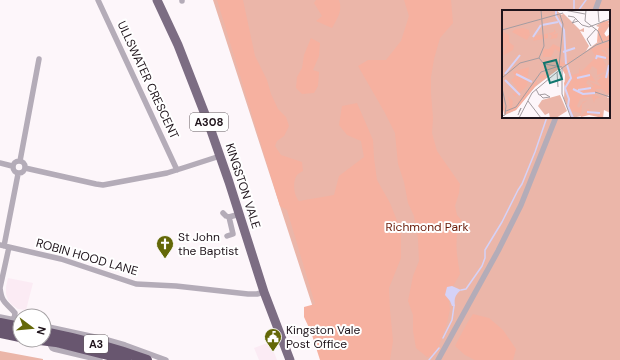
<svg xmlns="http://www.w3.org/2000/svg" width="620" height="360" viewBox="0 0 620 360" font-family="'DM Sans',sans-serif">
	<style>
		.built { fill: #fbebf4 }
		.green { fill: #ebb6a9; fill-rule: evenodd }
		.forest { fill: #f6b1a0 }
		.water { fill: #d5d2f7 }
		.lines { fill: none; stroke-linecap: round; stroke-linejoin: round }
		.stream { stroke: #d5d2f7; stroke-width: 1.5 }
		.street { stroke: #b4acb8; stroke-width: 5.5 }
		.primary { stroke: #7c6d83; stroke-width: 9 }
		.highway { stroke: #68566f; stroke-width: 10 }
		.labels { text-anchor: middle; stroke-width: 4; stroke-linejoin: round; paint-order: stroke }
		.shield { fill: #fff; stroke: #625a5f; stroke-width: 1 }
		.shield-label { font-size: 11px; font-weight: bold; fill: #1f141b }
		.street-label { font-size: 12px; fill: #1f141b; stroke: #fff }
		.park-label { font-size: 12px; fill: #6a1b08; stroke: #fff }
		.poi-label { font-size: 12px; fill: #1f141b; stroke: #fff; text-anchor: start }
		.inset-river { fill: none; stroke: #d5d2f7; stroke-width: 2 }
		.inset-road { fill: none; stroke: #a49ca1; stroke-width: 1 }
		.view { fill: #0f766e; fill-opacity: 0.15; stroke: #0f766e; stroke-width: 2 }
		.inset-edge { fill: none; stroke: #1f141b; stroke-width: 2 }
	</style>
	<rect width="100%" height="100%" fill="#fdf6fa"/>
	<path class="built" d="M8,278L33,283L26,310L18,309L12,305L8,300L6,294V287Z
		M270,342L277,360H259L254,348Z"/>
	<path class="green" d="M213,0H620V360H330ZM503,11H609V117H503Z
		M0,351L43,359V360H0Z"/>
	<path class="forest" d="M217,0H243L255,56L267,80L271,94L278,109L286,117L289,126L284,136L277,141L275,146L281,155L302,162L303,171C301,172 299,173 297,175C292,182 294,196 299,201L334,195L339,176L364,157L361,141L347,135L339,125L342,106L357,103L373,140L374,158L377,180L390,203L396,218L401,234V258L389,288L390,310L393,341L390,360H320L311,332L304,317V307L315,304L287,210L280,206Z
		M316,0H339C343,10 337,19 332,28L316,21L322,16L314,3Z
		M404,0H451L453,23L440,38L434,59L431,77V93L433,118L432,133L437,151L460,184L459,193L455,206L457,215L462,221C453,238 457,256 460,274L448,295L450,309L447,323L438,348L433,356L427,357L416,348L413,331V315L408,301L413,276L419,261L418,239L414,216L408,203L404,182L398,164L395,133L385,113L358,66L368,60H386L401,41L409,16Z
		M311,38L320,43L319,56L313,70L319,72L318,86L314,93L302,94L296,88L297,77L302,68L304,55Z
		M473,314L489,318L503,330L516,349L513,360H475L465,355L455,346L466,325Z"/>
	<path class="water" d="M452,286L461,290C455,295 454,298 455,306H452L450,301L445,295L447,287Z"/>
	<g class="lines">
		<path class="stream" d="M574,0V11
			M578,11L586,0
			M461,290L466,289L482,266L485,258V250L502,222L518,190L522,184L535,152L547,117
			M443,338L452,320L454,306
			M429,360L439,348"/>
		<path class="street" d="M98,0L177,170
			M182,0V1
			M595,11L599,0
			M13 167a6 6 0 1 1 12 0a6 6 0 1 1-12 0Z
			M20,161L39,59
			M0,163L12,166
			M25,168L96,184L103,185L167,173L186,167L220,156
			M223,213L226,216L229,217
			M227,236L233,234L229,217L240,214
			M0,245L61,259L136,284L176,286L248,294H257L264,292
			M4,246L18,174
			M9,247L0,288C2,304 6,302 15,313L14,320
			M0,317L20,321
			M44,326L104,339L125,345L166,360
			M48,341L52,348L54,349L100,360
			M438,360L498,251L521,205L556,117"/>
		<path class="primary" d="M157,0L178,45L208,122L229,182L264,292L290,360"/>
		<path class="highway" d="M0,323L20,327
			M44,332C79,339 114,348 147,360
			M0,333L20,337
			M40,340L56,342L116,357L126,360"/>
	</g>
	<defs>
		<symbol id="church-pin" viewBox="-11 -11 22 30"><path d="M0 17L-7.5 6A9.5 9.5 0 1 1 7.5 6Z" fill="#646808" stroke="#fff"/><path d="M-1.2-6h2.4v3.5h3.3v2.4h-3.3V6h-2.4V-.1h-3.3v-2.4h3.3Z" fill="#fff"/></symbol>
		<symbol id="civic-pin" viewBox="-11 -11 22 30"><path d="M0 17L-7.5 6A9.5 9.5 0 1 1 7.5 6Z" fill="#646808" stroke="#fff"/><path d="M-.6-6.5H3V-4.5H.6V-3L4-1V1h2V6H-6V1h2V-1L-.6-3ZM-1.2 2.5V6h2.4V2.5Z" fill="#fff"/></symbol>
	</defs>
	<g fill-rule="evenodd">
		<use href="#church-pin" x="155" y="234" width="20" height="27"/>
		<use href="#civic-pin" x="263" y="327" width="20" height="27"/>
	</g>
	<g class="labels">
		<g class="shield">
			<rect x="190" y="113" width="38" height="18" rx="3"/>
			<rect x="84" y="335" width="24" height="18" rx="3"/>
		</g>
		<g class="shield-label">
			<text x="209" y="126">A308</text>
			<text x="96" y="348">A3</text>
		</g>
		<g class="street-label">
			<text transform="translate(148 80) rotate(65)" y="4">ULLSWATER CRESCENT</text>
			<text transform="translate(243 186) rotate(72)" y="4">KINGSTON VALE</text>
			<text transform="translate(87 257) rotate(16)" y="4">ROBIN HOOD LANE</text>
		</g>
		<g class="park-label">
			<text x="427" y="231">Richmond Park</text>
		</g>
		<g class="poi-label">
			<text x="178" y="241">St John<tspan x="178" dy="14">the Baptist</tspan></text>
			<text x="286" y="334">Kingston Vale<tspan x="286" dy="14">Post Office</tspan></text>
		</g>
	</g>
	<g transform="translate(502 10)">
		<rect width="108" height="108" fill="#fdf6fa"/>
		<path d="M0,0H54L60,5L61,3L78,20L82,18V22L78,21L87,36L84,41L97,31V17L94,16L102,10L108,15L102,24L108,30V83L105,88L108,87V103L102,100L101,108L88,104L70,108L62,89L63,64L59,57L33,77L14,100L3,105L0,96ZM58,85L65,101L54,108H48L47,103L43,105L36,96L40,90Z" fill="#ebb6a9"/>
		<path d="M108,10L102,23L104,27L108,24V30L95,32L96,19L97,17L100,18L98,13ZM21,18L27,20L28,26L16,23L27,26L25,30L10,22L13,19ZM52,19L54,22L50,25L56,23L55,28L48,29L50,26L46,23V28L31,31L33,26L52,22ZM0,21L7,25V32L12,36L11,40L2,45L1,43L7,32L0,40ZM108,31V38H104L106,45L101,39L99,40L108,48V50H101L104,55L103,62L95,65V59L90,56L87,62L94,72L86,70L84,73L89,78L92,76L86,71L100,77L95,71L101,66L94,68L103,63L104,67L106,63L108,82L105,84L100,79H93L98,82L91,83V85L98,87L93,89L92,93L90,86L78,89L75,96L77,98L81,92L86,90L80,94L79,106L86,99L96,106L100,102L101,108L87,105L79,107L78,103L71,101L70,108L62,73L69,64L66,61L63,64L61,60L65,59V55L70,65L77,63V58L79,62L94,47L89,39ZM51,34L59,38L58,42L53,39L49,47H41V39H47ZM65,34L63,53L74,47L38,72L42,67L38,69L37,66L42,64L43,67L52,61L42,59L54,55L59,43V52L63,53L62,37ZM27,57L25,76L13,87L10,83L13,84L15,78L9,70L13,67L11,62ZM35,70V74L14,100L2,104L0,89L4,102L8,98L6,86L11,91L10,97H14L18,89Z" fill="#f6b1a0"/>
		<path class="inset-river" d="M54,0V6L62,20L64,54M40,15L56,12M31,27L39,15M61,42L73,38M94,49L95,46L104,48M65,55L69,68L63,78L67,89L66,96L71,108M3,64L18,45M14,64L30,72M75,68L88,65M104,68L107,55M3,70L18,85M71,79L81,84L93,83M76,80L89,78M85,102L98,103"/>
		<path class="inset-road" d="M39,0L42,36L37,48L42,54L60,57M62,0L83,4M84,0L83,11L96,21L101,33M96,0L97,12M66,6L72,7L80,15L87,17L108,9M74,8L70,13L76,11M0,20L61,3M89,36L85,29L94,19M57,56L61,14L58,5M55,62L56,77M0,68L18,53L37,48M0,78L4,96L3,105L0,106M34,79L37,85L43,84L48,87L41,88L38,85M93,82L108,87M26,91L39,108M4,101L14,97L39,62L57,56M16,105L19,98L17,102M17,108L30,83L60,58M69,108L60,84V58L94,35L108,30"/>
		<path class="view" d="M54,50L60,69L48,73L42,53Z"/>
		<rect width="108" height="108" class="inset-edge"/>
	</g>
	<g transform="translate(32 328) rotate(106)"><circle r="19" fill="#ffffff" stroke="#a5a1a4"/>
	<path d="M0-3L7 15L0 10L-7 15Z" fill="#646808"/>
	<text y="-6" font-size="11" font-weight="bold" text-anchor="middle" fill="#1f141b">N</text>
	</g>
</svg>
